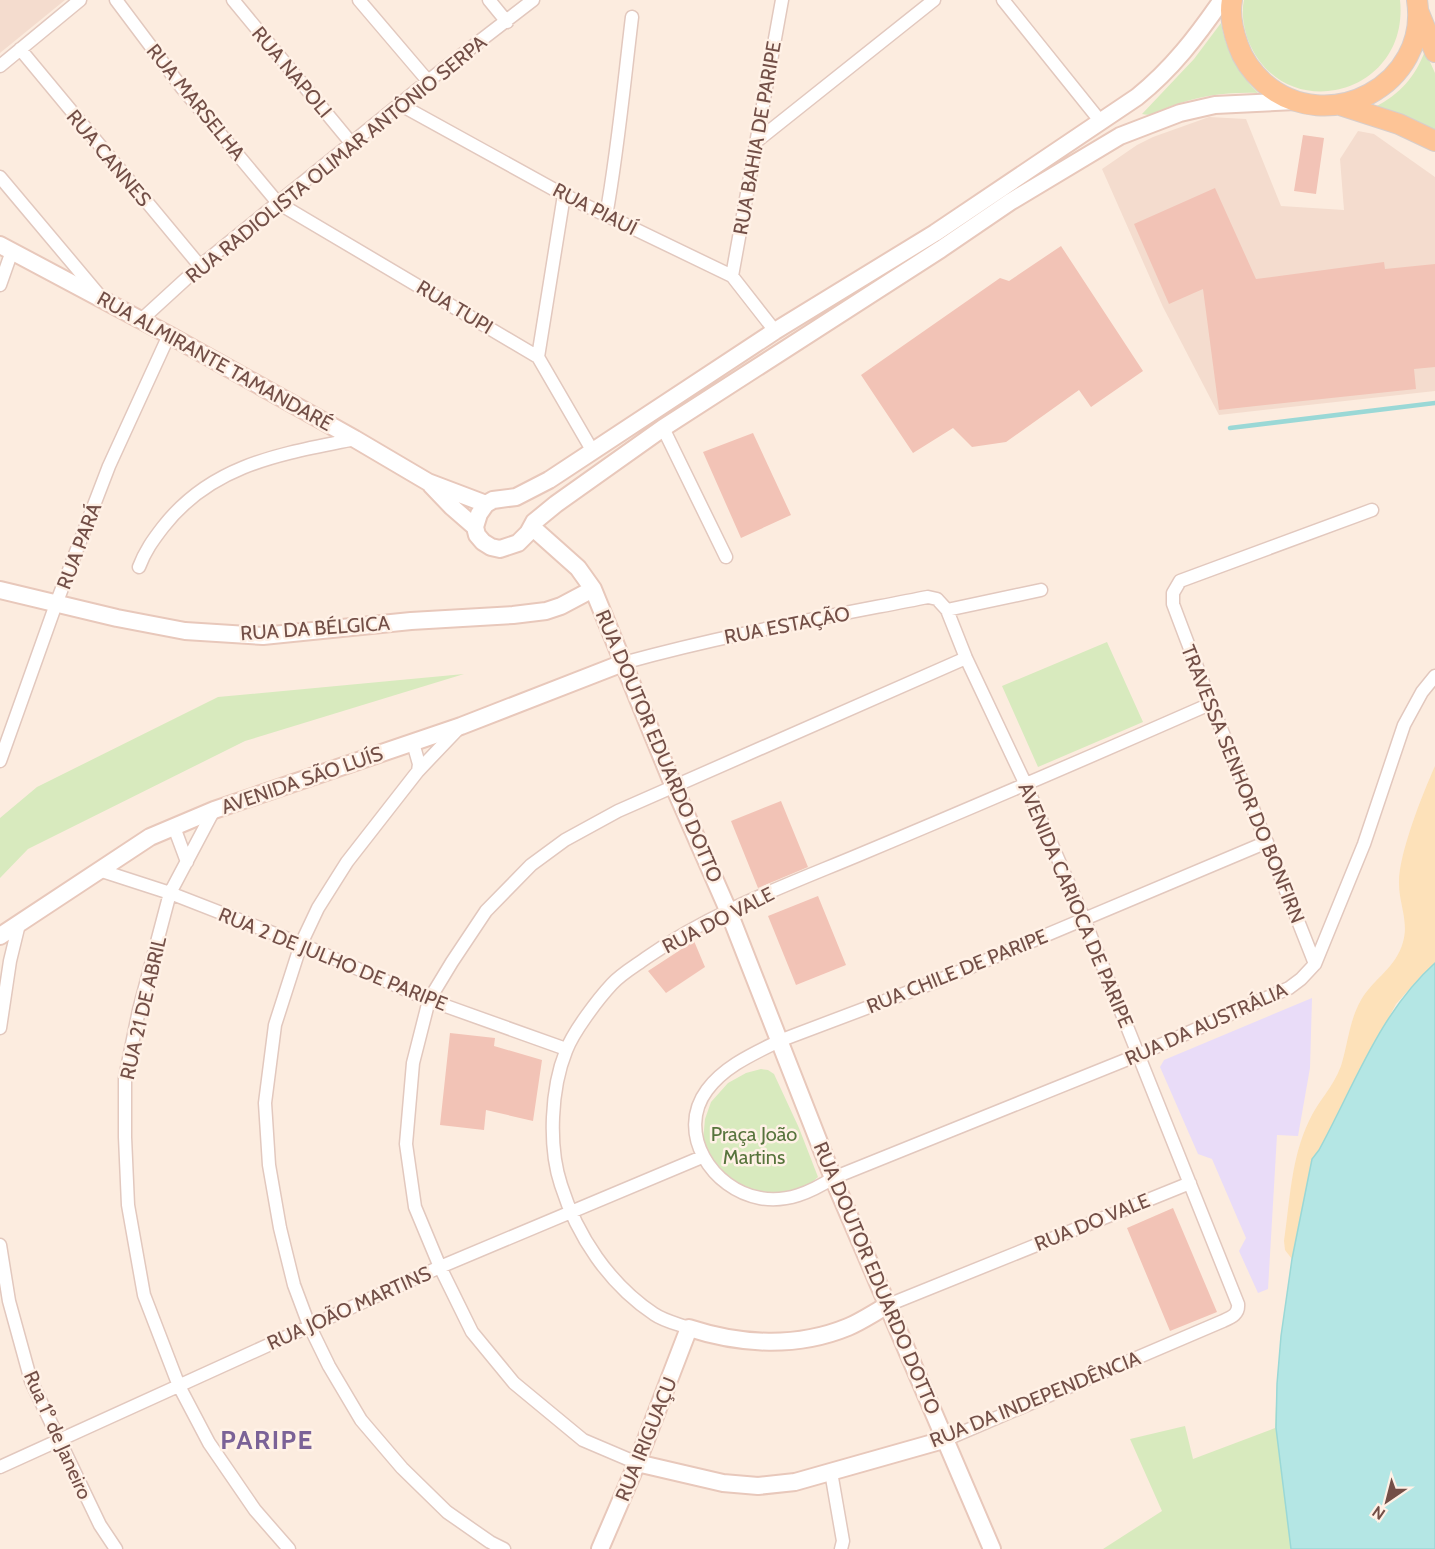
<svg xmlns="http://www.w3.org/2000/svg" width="1435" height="1549" viewBox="0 0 1435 1549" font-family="Cabin,sans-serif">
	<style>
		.residential { fill: #f4dcce }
		.education { fill: #e9dcf8 }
		.green { fill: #d8eabe }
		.sand { fill: #fde1b9 }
		.water { fill: #b4e6e4; stroke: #9ad8d6; stroke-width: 1.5 }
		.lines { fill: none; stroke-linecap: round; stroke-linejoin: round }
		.stream { stroke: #9ad8d6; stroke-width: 4.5 }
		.building { fill: #f2c3b6 }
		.street-casing { stroke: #e2c8be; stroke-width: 15 }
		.secondary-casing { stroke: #e8c8bb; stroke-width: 20 }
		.primary-casing { stroke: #d8cecb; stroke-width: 22 }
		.street { stroke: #fff; stroke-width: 12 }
		.secondary { stroke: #fff; stroke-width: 16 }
		.primary { stroke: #fdc496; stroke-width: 20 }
		.labels { text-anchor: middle; stroke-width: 5; stroke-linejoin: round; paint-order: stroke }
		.street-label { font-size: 20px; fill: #734f47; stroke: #fff1e6 }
		.park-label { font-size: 20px; fill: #57743c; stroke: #fff1e6 }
		.district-label { font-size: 26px; font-weight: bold; letter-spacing: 1.5px; fill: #7b6297; stroke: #fff1e6 }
	</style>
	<rect width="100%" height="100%" fill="#fcecdf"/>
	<path class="residential" d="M0,0H65L0,53Z
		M1209,117L1246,119L1281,206L1344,210L1340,159L1358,131L1374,134L1435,177V391L1219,415L1163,307L1102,169L1137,145L1153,137Z"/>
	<path class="education" d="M1312,998L1310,1068L1298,1136L1277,1135L1268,1289L1258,1293L1239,1251L1246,1238L1212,1159L1198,1154L1160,1067L1164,1060Z"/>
	<path class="green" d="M1244,0H1400C1410,97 1282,127 1248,40C1244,28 1241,13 1244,0Z
		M1221,23C1226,51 1238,73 1258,93C1227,92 1198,96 1169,107C1160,111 1153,117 1142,114L1194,59Z
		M1425,51L1435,73V130L1375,107C1400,94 1415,77 1425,51Z
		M1107,642L1143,722L1038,767L1002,686Z
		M464,674L245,741L28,849L0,878V818L37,787L218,697Z
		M1435,963V1549H1103L1162,1511L1130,1439L1185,1426L1193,1459L1275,1428C1278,1335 1294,1250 1312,1159L1319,1150L1384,1026Z
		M761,1069L768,1070L774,1074L799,1128L818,1177L797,1195L760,1201L715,1172L703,1141L705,1119L711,1102L728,1083L746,1073Z"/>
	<path class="sand" d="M1435,766V963L1420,977L1396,1004L1319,1150L1312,1159L1292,1259L1285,1250L1284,1241C1290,1201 1291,1158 1309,1121C1318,1101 1333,1088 1341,1066C1348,1044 1349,1021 1361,1000C1374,978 1396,968 1403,942C1409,922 1399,903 1399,884C1398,855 1423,793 1435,766Z"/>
	<path class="water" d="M1435,963V1549H1291L1276,1428L1277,1384L1281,1336L1292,1259L1312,1159L1319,1150C1354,1086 1380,1012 1435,963Z"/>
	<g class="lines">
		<path class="stream" d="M1230,428L1435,403"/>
	</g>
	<path class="building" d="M1303,135L1324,138L1316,194L1294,191Z
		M1215,188L1256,279L1384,262L1385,269L1435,264V367L1414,369L1416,389L1219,410L1203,289L1169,304L1134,224Z
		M1061,246L1143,371L1091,407L1079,390L1006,442L972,447L953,428L913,453L861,375L1000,278L1009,281Z
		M753,433L791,515L741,538L703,452Z
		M781,801L808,867L758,888L731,821Z
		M818,896L846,965L796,985L768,916Z
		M694,941L705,967L666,993L648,971Z
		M450,1033L495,1038L494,1046L542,1060L533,1121L486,1110L484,1130L440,1125Z
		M1173,1208L1217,1312L1170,1331L1127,1228Z"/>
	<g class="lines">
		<defs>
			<path id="street" d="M116,0L182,88L278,203L538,357L592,450
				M233,0L352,144
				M359,0L428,81
				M489,0L507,22
				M1003,0L1101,122
				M20,49L200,266
				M0,66L80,0
				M399,104L564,195L732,276L775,331
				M757,141L934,0
				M0,177L100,296
				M606,216C618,150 624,83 632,17
				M732,276L782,0
				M0,285L12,251
				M141,320L200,266L428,81L533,0
				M538,357L564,195
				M663,428L726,557
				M139,567C145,551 153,540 163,527C212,464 281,454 355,439
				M947,610L1041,590
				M623,663C724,635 826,617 928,597L937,599L947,610L966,658L1026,785L1084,919L1238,1304C1239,1314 1232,1317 1223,1321L947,1439
				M458,729L418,771L347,862L318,908L301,944L275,1025L265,1103L269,1165L280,1228L294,1285L309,1325L329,1366L361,1420L402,1468L447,1512L490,1542L504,1549
				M413,743L419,764L418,771
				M0,761L56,604L109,466L169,335
				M214,810L170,893L139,1010L125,1078V1137L128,1205L144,1295L179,1386L209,1443L255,1510L289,1549
				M174,827L187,862
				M1267,842L935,982L779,1041C753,1054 725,1066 707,1090C675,1133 713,1190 760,1198C787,1203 811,1192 833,1178L1138,1055L1289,988L1301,979L1315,964L1364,844L1404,725L1422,692L1435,676
				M99,870L170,893L301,944L429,1000L566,1049
				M1315,964C1268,844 1218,725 1173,604V593L1180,581L1372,510
				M0,1028L10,961L19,924
				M0,1245L9,1301L31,1381L100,1525L116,1549
				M888,1305L1190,1183
				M689,1328C678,1324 664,1321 654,1314C609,1284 577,1236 561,1185C548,1146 551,1088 566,1051C573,1032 598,999 612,984C621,974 635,966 646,958C712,912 787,885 861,854C978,805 1094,755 1210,704
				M637,1463L583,1440L514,1383L472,1332L440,1267L415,1207L406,1144L413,1063L429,1000L452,962L486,911L531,865L565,840L618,811L966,658
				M0,1467L440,1267L702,1157
				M831,1472L843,1541L841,1549"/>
			<path id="secondary" d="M1222,0C1197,36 1172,69 1137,97L935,233L775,331L549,480L516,497L493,500L486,504L479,514L475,527L477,535L483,542L491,547L500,549L518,543L528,533L534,522L556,504L663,428L941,249L1010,202L1120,136L1180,113L1215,105L1296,101
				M0,245L169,335L355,439L428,482L486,504
				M431,485L452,507L475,527
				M532,527L578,568L593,589L674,787L728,910L833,1178L992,1549
				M0,590L117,618L185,631L263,636L411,621L513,615L546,611L561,606L593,589
				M0,936L150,837L214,810L461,726L623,663
				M637,1463L723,1483L758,1486L795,1482L947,1439
				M600,1549L637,1463L689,1328C741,1345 797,1348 848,1327C862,1321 875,1312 888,1305"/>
			<path id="primary" d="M1232,0C1229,15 1233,31 1238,45C1243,60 1252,72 1264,83C1328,138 1430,85 1417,0
				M1419,13L1435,52
				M1340,105L1399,124L1435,141"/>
		</defs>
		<use href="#street" class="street-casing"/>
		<use href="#secondary" class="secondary-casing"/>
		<use href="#primary" class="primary-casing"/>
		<use href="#street" class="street"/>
		<use href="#secondary" class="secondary"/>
		<use href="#primary" class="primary"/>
	</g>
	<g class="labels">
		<g class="street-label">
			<text transform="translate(292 72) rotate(50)" y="7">RUA NAPOLI</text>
			<text transform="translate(196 102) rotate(51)" y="7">RUA MARSELHA</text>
			<text transform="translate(757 138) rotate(-80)" y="7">RUA BAHIA DE PARIPE</text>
			<text transform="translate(109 158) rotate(50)" y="7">RUA CANNES</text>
			<text transform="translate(336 159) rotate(-39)" y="7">RUA RADIOLISTA OLIMAR ANTÔNIO SERPA</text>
			<text transform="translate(595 209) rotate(27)" y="7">RUA PIAUÍ</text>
			<text transform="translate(455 307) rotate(31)" y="7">RUA TUPI</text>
			<text transform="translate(215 361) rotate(29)" y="7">RUA ALMIRANTE TAMANDARÉ</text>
			<text transform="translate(79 546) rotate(-69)" y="7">RUA PARÁ</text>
			<text transform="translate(787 625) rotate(-11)" y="7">RUA ESTAÇÃO</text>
			<text transform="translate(315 628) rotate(-4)" y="7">RUA DA BÉLGICA</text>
			<text transform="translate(659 746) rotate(67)" y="7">RUA DOUTOR EDUARDO DOTTO</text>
			<text transform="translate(302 780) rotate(-19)" y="7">AVENIDA SÃO LUÍS</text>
			<text transform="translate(1243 784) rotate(68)" y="7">TRAVESSA SENHOR DO BONFIRN</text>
			<text transform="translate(1076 905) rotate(67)" y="7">AVENIDA CARIOCA DE PARIPE</text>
			<text transform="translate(718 920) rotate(-27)" y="7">RUA DO VALE</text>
			<text transform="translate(333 959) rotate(22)" y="7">RUA 2 DE JULHO DE PARIPE</text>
			<text transform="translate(957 971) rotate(-22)" y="7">RUA CHILE DE PARIPE</text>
			<text transform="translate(143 1008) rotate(-77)" y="7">RUA 21 DE ABRIL</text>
			<text transform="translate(1206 1024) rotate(-24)" y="7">RUA DA AUSTRÁLIA</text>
			<text transform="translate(1092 1222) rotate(-22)" y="7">RUA DO VALE</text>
			<text transform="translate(877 1278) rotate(67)" y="7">RUA DOUTOR EDUARDO DOTTO</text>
			<text transform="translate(349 1308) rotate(-24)" y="7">RUA JOÃO MARTINS</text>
			<text transform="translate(1035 1399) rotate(-22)" y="7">RUA DA INDEPENDÊNCIA</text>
			<text transform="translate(58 1435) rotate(66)" y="7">Rua 1º de Janeiro</text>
			<text transform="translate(646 1439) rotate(-68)" y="7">RUA IRIGUAÇU</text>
		</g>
		<g class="park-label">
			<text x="754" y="1141">Praça João<tspan x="754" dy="23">Martins</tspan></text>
		</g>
		<g class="district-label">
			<text x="267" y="1449">PARIPE</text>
		</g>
	</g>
	<g transform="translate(1387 1501) rotate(215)" stroke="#fff1e6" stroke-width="4.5" paint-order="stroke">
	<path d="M0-4.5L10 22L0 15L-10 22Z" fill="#734f47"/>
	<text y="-9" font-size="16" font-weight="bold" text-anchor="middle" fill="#734f47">N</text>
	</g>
</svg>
